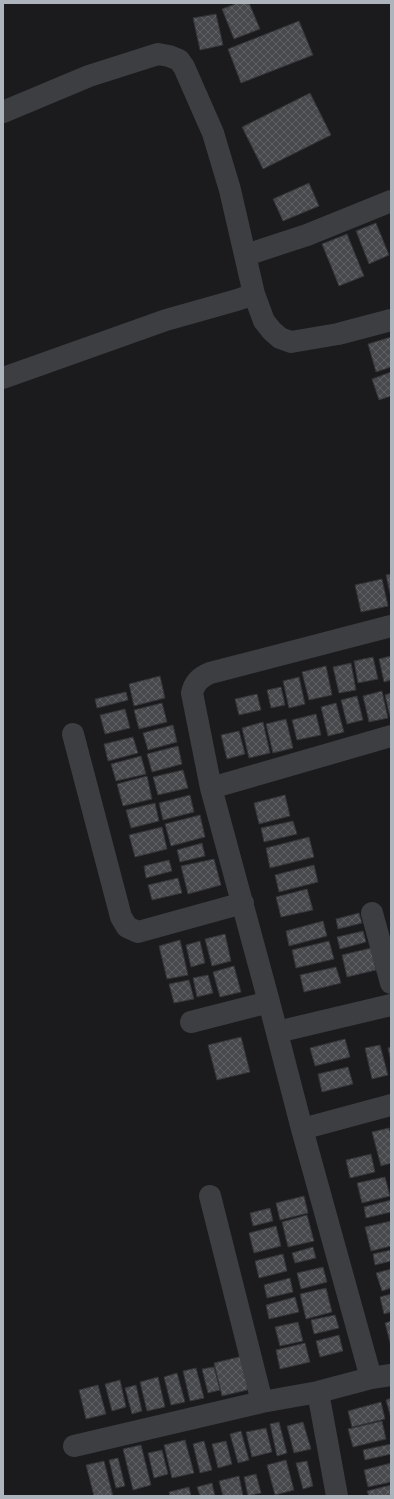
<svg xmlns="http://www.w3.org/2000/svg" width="394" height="1499" viewBox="0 0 394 1499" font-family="'PT Sans',sans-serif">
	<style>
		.building { fill: url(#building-cross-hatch); stroke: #353539 }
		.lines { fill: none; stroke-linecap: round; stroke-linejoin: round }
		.minor { stroke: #3c3e42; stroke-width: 22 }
	</style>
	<defs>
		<pattern id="building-cross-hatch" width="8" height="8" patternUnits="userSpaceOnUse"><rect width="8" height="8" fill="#48494d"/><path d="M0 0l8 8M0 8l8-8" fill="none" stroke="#606165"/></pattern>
	</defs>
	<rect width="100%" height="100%" fill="#1b1b1d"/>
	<path class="building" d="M238,3H249L260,29L234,39L222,9Z
		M216,14L223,45L200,50L193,18Z
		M299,21L313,55L241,83L228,49Z
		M310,93L331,135L263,169L242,127Z
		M309,183L319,206L283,221L273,199Z
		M376,223L389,255L369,264L356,231Z
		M347,234L364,276L339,286L322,244Z
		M391,337V367L376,372L368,344Z
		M391,372V396L379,400L372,379Z
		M391,574V598L386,575Z
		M382,579L388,606L361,612L355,585Z
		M391,656V680L384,682L379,659Z
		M373,657L378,679L358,683L354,661Z
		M351,663L356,690L339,693L333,667Z
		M326,666L332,695L309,700L302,672Z
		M160,676L165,698L134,706L129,684Z
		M299,677L305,704L289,708L283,681Z
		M281,687L285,705L271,708L267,690Z
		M382,691L388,718L369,722L363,696Z
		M126,692L128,700L97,708L95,699Z
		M391,693V717H390L385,695Z
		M257,694L261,710L239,715L235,699Z
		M357,696L363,720L347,724L341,700Z
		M162,703L167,722L139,729L134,710Z
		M336,703L344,732L328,736L321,707Z
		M125,709L130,728L105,734L100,715Z
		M316,714L321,735L297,740L292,720Z
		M286,719L293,748L273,753L266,724Z
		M263,722L270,753L249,758L242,728Z
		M173,725L177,742L148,750L143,733Z
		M239,731L245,754L227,759L221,735Z
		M133,737L138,753L108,761L104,744Z
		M178,746L182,764L152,772L147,754Z
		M141,756L146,774L116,781L111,764Z
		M183,770L188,788L158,795L153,777Z
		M147,776L152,799L123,806L117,784Z
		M190,795L194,812L163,820L159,803Z
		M285,795L290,816L259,824L254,803Z
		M155,803L159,821L131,828L126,810Z
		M200,815L205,837L171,846L165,824Z
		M293,821L297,834L264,842L261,828Z
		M162,827L167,849L135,857L129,835Z
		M309,837L314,857L270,868L266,848Z
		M202,843L205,856L180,862L177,850Z
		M214,859L221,885L188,894L181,866Z
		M169,860L172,871L146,878L144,866Z
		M314,865L318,882L279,892L275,875Z
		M178,878L182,893L152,900L148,885Z
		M307,889L313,910L281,917L276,897Z
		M359,913L362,923L338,929L336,919Z
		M323,921L327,936L289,946L286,931Z
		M363,931L366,942L340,949L337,937Z
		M225,934L231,961L212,966L205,939Z
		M180,940L188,975L167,979L159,946Z
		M200,941L205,963L191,967L186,945Z
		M329,941L334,959L296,968L292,950Z
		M371,948L376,970L347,977L342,955Z
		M234,966L241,992L220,997L213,972Z
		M336,967L341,983L304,992L300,975Z
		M208,975L213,993L197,997L193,978Z
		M189,980L194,999L174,1003L169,984Z
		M241,1037L250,1072L217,1080L208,1045Z
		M345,1039L350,1057L315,1066L310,1048Z
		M380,1045L388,1075L372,1079L365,1048Z
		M391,1047V1062L388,1048Z
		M348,1067L353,1084L322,1092L318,1074Z
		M389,1128L391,1135V1163L381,1166L372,1132Z
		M371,1154L375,1172L350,1178L346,1160Z
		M385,1177L390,1196L362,1203L357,1183Z
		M304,1196L308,1213L280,1220L276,1203Z
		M391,1200V1212L366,1218L364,1207Z
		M270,1208L273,1221L253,1226L250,1213Z
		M307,1215L314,1241L288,1247L282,1222Z
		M391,1221V1246L371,1251L365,1227Z
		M276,1226L281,1246L254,1253L249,1233Z
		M313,1247L316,1258L295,1263L292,1253Z
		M391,1250V1261L375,1265L373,1254Z
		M283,1254L287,1271L259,1278L255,1261Z
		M323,1267L327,1282L301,1289L297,1273Z
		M391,1269V1288L382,1291L376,1273Z
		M290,1278L293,1292L267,1298L264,1285Z
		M326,1288L332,1312L306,1319L300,1294Z
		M391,1294V1312L384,1314L380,1297Z
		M295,1297L299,1312L269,1319L266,1305Z
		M335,1315L339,1328L314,1334L311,1320Z
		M391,1321V1346L385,1323Z
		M298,1322L303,1341L280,1346L275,1327Z
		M339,1335L343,1351L320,1357L316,1341Z
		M305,1343L310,1362L280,1369L276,1350Z
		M243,1356L251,1389L222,1396L214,1363Z
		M214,1367L220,1390L208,1393L202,1369Z
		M196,1368L204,1398L190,1401L183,1371Z
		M177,1373L185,1402L171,1405L164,1377Z
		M158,1377L165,1407L147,1411L140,1382Z
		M120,1380L126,1407L112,1411L105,1384Z
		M98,1385L106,1414L86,1419L79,1390Z
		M136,1385L142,1411L132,1414L125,1388Z
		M391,1398V1418L386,1400Z
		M381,1402L385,1419L352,1427L348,1411Z
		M382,1421L386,1439L353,1447L348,1429Z
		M279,1422L287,1453L277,1456L270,1424Z
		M303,1422L311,1449L294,1453L287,1426Z
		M266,1428L272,1452L252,1457L246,1432Z
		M241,1431L249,1460L238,1463L230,1434Z
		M185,1440L194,1473L172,1478L164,1445Z
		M204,1441L212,1470L200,1473L193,1444Z
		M226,1441L232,1464L218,1468L212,1444Z
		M391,1444V1454L365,1460L363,1450Z
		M141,1445L151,1485L133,1490L123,1449Z
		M162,1450L168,1474L154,1478L148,1453Z
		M118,1458L125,1486L116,1488L109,1460Z
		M286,1460L294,1490L275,1495L267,1465Z
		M104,1461L113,1496H94L86,1465Z
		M307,1461L313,1486L303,1489L296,1463Z
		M391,1463V1482L368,1487L364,1470Z
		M256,1474L261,1493L248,1496L244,1477Z
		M239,1476L243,1496H223L219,1481Z
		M212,1483L215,1496H200L197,1487Z
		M391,1485V1496H369L367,1491Z
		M189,1487L191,1496H170L169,1492Z"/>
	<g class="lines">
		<path class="minor" d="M3,112L89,76L158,54L169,56L179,60L184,67L213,133L230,190L254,294L264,321L272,331L280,338L291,342L338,334L391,320
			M246,255L307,235L391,201
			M3,378L166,320L237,300L254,294
			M73,734L121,917L127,927L138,932L243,903
			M211,788L391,736
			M372,913L391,983
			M191,1022L269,1002
			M277,1032L391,1005
			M302,1129L391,1105
			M210,1196L262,1402
			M371,1378L302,1129L269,1002L211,788L192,693C194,683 200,677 210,673L391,626
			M318,1392L337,1496
			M74,1446L262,1402L318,1392L371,1378L391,1375"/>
	</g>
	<rect width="394" height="1499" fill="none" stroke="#aeb4bc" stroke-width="8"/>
</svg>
